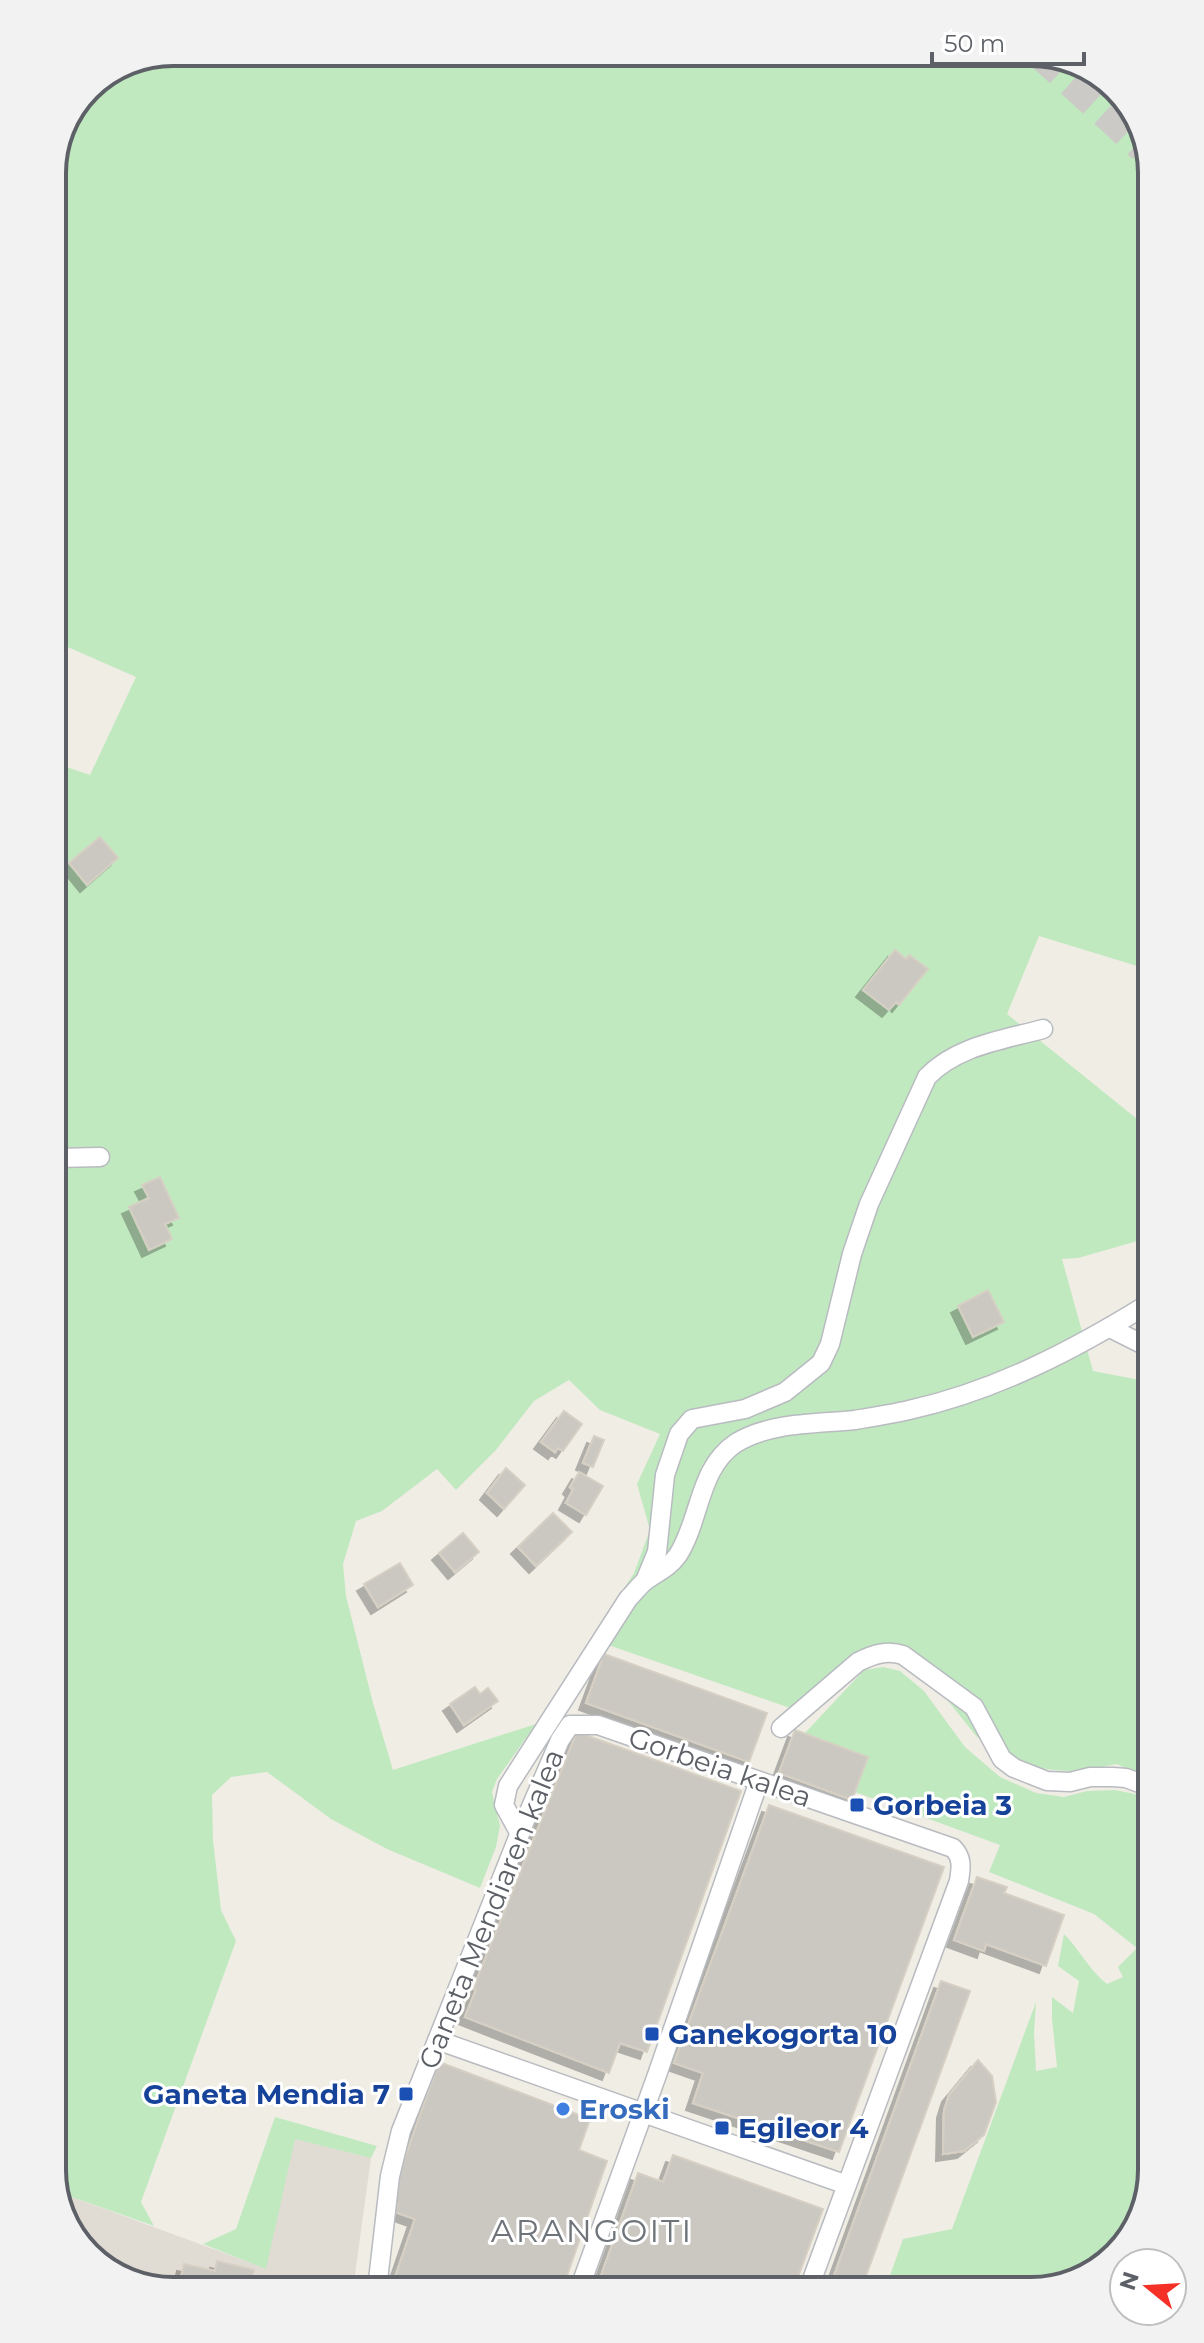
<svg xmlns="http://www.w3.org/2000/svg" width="1204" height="2343" viewBox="0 0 1204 2343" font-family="Montserrat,sans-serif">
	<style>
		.education { fill: #e0dcd4 }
		.green { fill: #c1e9c0 }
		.building { fill: #cbc8c2; stroke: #d6cfc3; stroke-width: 2; filter: url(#shadow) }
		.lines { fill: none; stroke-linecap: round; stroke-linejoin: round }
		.trunk-tunnel { stroke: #cbcac6; stroke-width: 30; stroke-dasharray: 30 15; stroke-linecap: butt }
		.minor-casing { stroke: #b8bbc0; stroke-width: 21 }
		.minor { stroke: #fff; stroke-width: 18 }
		.transit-dot { fill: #1a4fb4; stroke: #fff; stroke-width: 3 }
		.shop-dot { fill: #3f7fe0; stroke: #fff; stroke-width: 3 }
		.labels { text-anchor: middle; stroke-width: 6; stroke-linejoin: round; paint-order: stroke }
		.street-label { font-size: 28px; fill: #5d6167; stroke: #fff }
		.transit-label { font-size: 28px; font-weight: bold; fill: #164399; stroke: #fff; text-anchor: start }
		.shop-label { font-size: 28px; font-weight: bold; fill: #366cbe; stroke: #fff; text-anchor: start }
		.quarter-label { font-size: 32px; letter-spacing: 2px; fill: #6e7479; stroke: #fff }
		.rim { fill: none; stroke: #5d6167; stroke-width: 4 }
	</style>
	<defs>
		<filter id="shadow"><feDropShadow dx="-7" dy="7" stdDeviation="0" flood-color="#0004"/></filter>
	</defs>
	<rect width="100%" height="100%" fill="#f0ede5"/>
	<path class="education" d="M295,2138L371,2158L353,2289L166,2291L105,2270L64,2220L72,2197L265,2268Z"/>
	<path class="green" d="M173,52H1039L1104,77L1143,127L1147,969L1039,936L1007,1014L1147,1127L1148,1238L1078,1258L1062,1259L1093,1371L1140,1380L1148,1375L1150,1780L1117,1764L1076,1772L1054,1770L1033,1767L999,1753L976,1736L910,1653L890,1643L871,1647L793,1709L591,1639L634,1573L650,1530L637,1484L660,1434L600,1410L569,1380L534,1401L496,1450L456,1490L437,1469L382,1511L356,1521L343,1564L346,1596L373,1703L393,1770L536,1724L497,1779L492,1792L500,1826L496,1847L480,1888L387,1849L331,1819L267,1772L231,1777L212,1795L213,1840L221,1910L236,1941L141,2202L154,2226L72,2197L61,2199L55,763L90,775L136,677L54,641L52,166L88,87Z
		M883,1667L900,1671L924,1691L965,1747L1000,1777L1036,1793L1064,1797L1087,1791L1115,1790L1150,1797L1152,2170L1131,2238L1077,2282L887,2284L903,2239L952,2229L1036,2002L1034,2032L1036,2071L1057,2067L1052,2019V1997L1073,2013L1079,1981L1058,1966L1064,1934C1080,1950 1090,1971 1107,1984L1123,1977L1118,1967L1137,1948L1094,1914L989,1872L1000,1845L855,1792L867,1757L805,1733L864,1670Z
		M275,2117L377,2146L371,2158L295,2139L266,2269L203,2244L236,2229Z"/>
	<path class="building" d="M100,837L118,858L87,885L69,863Z
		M895,950L906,959L909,955L928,969L899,1005L896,1002L889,1010L863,990Z
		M160,1177L179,1218L165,1224L172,1239L149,1250L129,1207L149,1198L142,1185Z
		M988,1290L1004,1322L973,1337L958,1306Z
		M564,1411L582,1424L563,1451L558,1448L555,1452L541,1442Z
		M594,1436L604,1440L593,1467L583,1463Z
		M506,1468L525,1485L504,1509L487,1493Z
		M579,1472L603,1486L586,1515L566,1503L573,1490L570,1487Z
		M553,1513L572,1532L536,1566L518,1547Z
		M463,1533L479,1552L455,1572L439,1553Z
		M400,1563L413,1585L378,1607L364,1584Z
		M604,1654L767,1713L749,1762L586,1703Z
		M475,1687L480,1694L488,1688L498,1701L464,1725L450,1704Z
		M795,1730L868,1757L852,1800L779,1773Z
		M577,1732L741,1791L647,2052L620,2043L609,2073L465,2017L476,1990L473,1989Z
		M769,1805L944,1867L839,2152L693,2103L703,2073L674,2063Z
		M977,1877L1007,1887L1004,1893L1064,1915L1046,1966L986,1944L984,1951L954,1940Z
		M941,1981L970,1991L863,2284H831Z
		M978,2060L992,2076L996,2102L984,2135L964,2151L943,2154L944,2111L949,2095Z
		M439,2062L590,2119L579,2150L607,2161L563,2287L391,2289L415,2219L395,2212L398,2204L394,2202L399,2188L395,2186Z
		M673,2155L823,2209L795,2285L597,2287L638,2173L663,2182Z
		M217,2261L254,2270L251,2283L242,2281L240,2290L178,2291L184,2264L215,2271Z"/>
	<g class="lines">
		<path class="trunk-tunnel" d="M1038,52L1143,148"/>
		<defs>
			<path id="minor" d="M57,1158L100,1157
				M1110,1328L1148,1347
				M645,1581L657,1552L665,1475L679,1434L692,1419L745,1409L785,1392L821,1363L830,1344L852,1254L869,1204L927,1077C956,1046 1003,1040 1043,1029
				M781,1728L858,1662C874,1654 887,1650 903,1655L974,1707L1002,1759L1014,1768L1047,1781L1070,1782L1090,1777H1113L1126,1778L1150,1787
				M520,1834L504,1805L508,1786L628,1599C634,1593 639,1586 645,1581C657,1572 669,1568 678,1555C701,1519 698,1468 736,1443C770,1422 817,1424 855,1420C873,1417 892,1414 909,1410C995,1391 1074,1350 1148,1304
				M437,2040L847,2185
				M580,2287L657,2075L759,1781
				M377,2289L390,2176L401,2131L521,1830L560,1740L570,1725H598L953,1848C963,1858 961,1868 959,1881L810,2285"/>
		</defs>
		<use href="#minor" class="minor-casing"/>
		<use href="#minor" class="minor"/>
	</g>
	<g class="transit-dot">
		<rect x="849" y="1797" width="16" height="16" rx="4"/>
		<rect x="644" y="2026" width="16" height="16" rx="4"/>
		<rect x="398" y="2086" width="16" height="16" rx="4"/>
		<rect x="714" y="2120" width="16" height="16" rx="4"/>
	</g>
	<circle class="shop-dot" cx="563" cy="2109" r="8"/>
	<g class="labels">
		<g class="street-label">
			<text transform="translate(720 1767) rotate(19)" y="10">Gorbeia kalea</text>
			<text transform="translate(491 1909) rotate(-68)" y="10">Ganeta Mendiaren kalea</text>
		</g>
		<g class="transit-label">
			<text x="873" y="1815">Gorbeia 3</text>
			<text x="668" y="2044">Ganekogorta 10</text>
			<text x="390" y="2104" text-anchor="end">Ganeta Mendia 7</text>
			<text x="738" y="2138">Egileor 4</text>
		</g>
		<g class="shop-label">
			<text x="579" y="2119">Eroski</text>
		</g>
		<g class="quarter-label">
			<text x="592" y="2242">ARANGOITI</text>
		</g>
	</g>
	<path d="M0 0H1204V2343H0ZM173 66H1031A107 107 0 0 1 1138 173V2170A107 107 0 0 1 1031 2277H173A107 107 0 0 1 66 2170V173A107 107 0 0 1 173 66Z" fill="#f2f2f3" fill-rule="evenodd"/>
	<path class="rim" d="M173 66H1031A107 107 0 0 1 1138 173V2170A107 107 0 0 1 1031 2277H173A107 107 0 0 1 66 2170V173A107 107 0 0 1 173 66Z"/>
	<g transform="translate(1148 2287) rotate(288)"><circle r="38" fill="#ffffff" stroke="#bec0c2" stroke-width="2"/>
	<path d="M0-6L14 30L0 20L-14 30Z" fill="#f53026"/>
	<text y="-12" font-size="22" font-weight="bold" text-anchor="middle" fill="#5d6167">N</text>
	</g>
	<path d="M932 52v12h152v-12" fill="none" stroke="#5d6167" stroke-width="4"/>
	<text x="944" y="52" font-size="24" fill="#5d6167" stroke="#ffffff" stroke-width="6" paint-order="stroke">50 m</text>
</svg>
